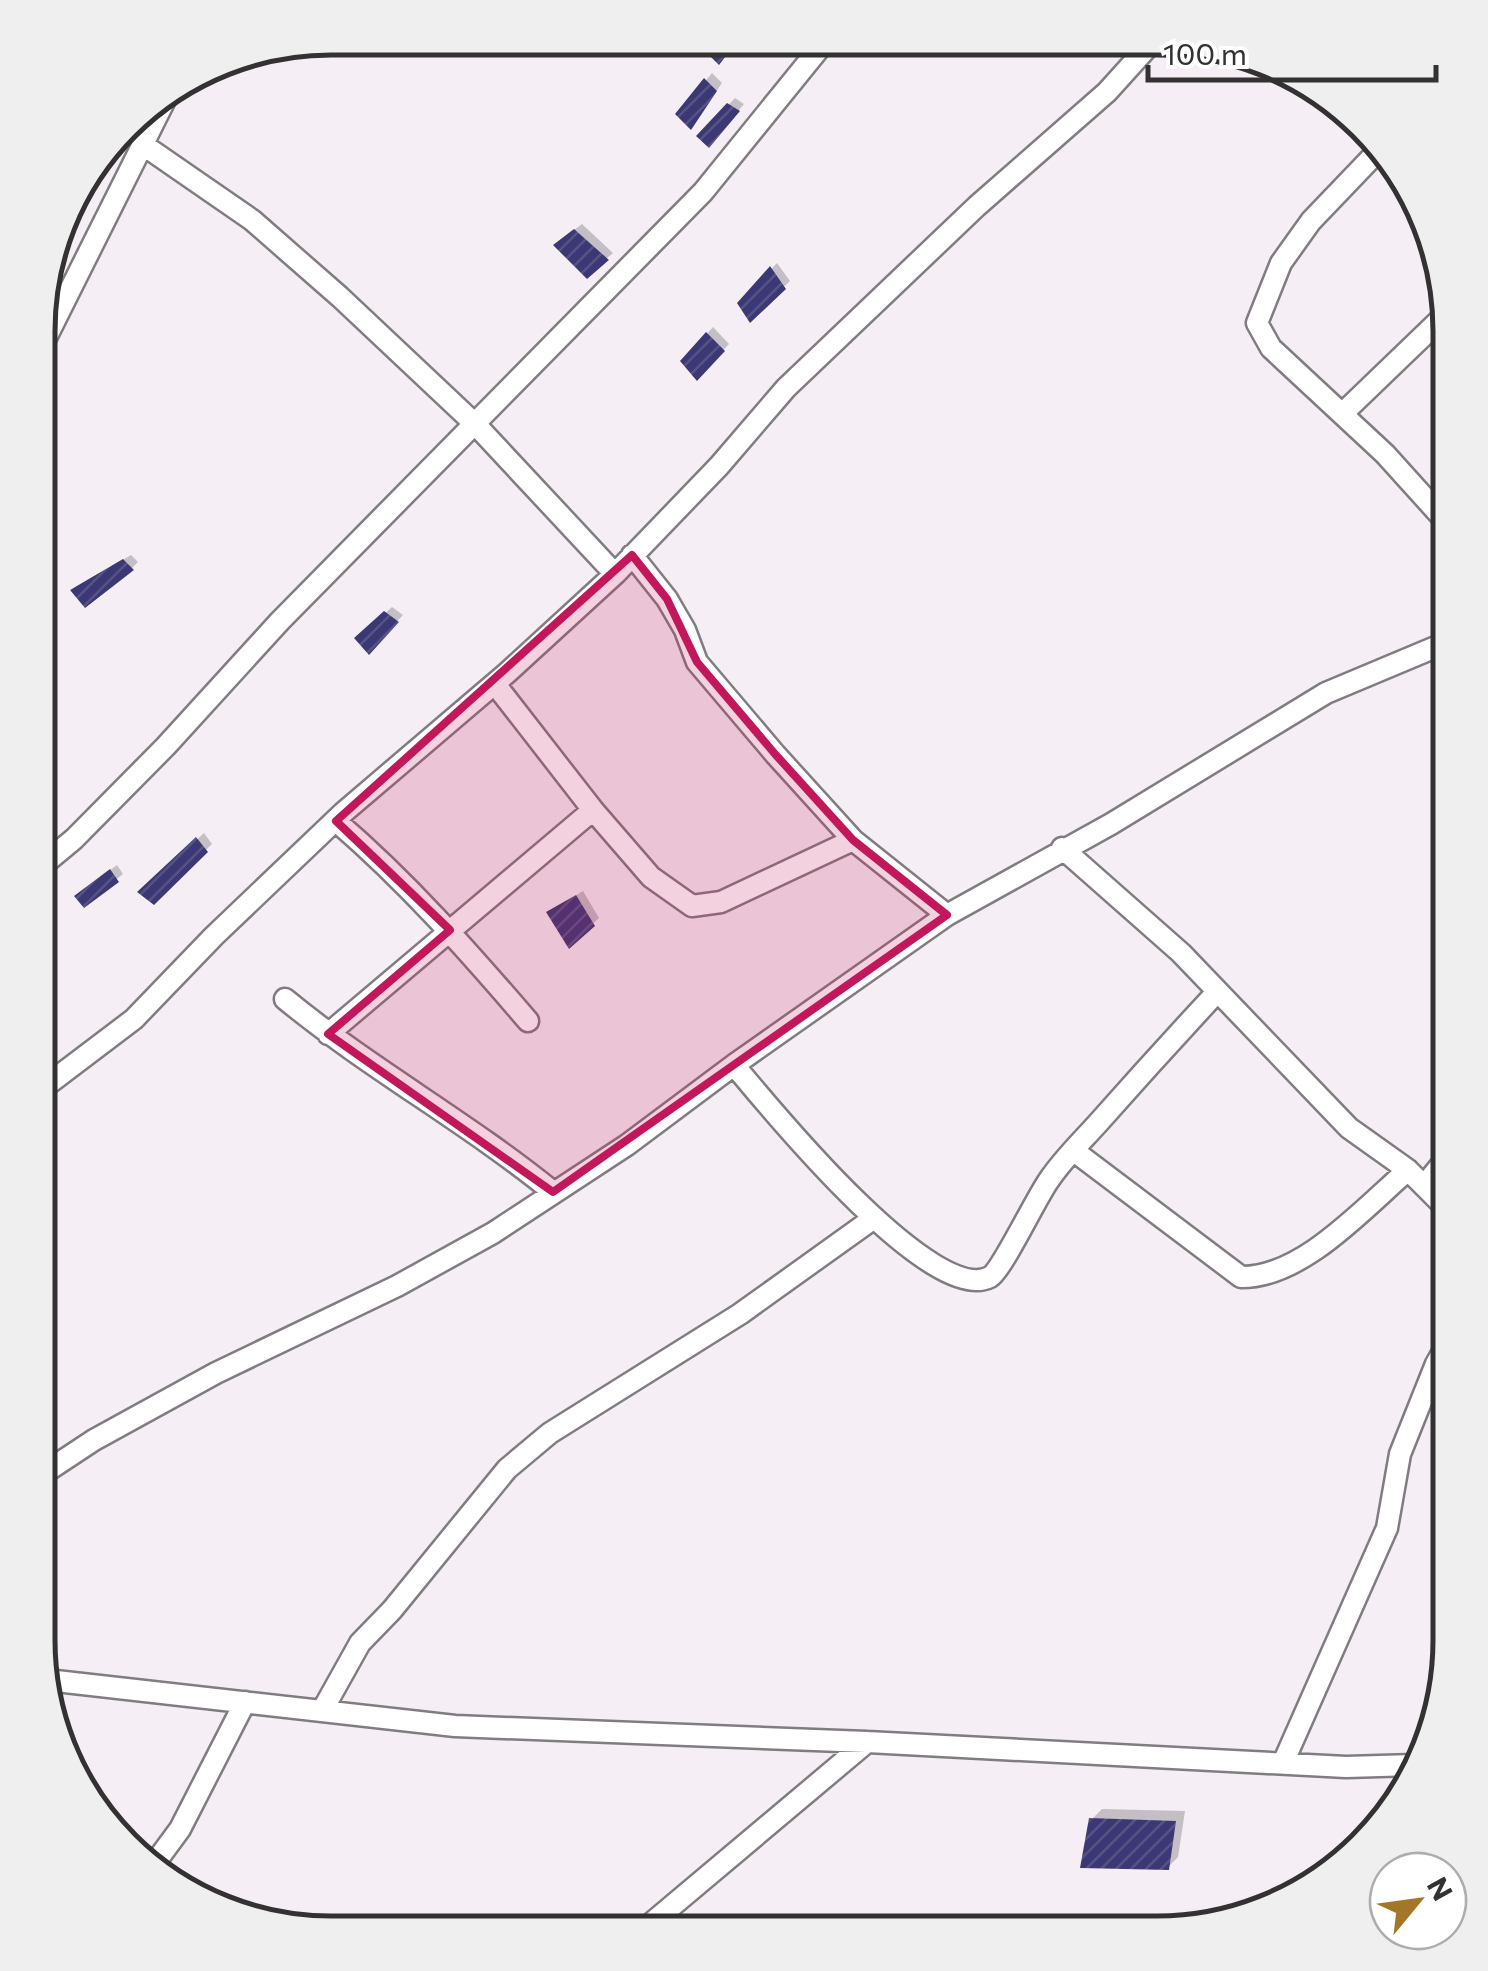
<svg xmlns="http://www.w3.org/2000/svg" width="1488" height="1971" viewBox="0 0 1488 1971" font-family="Commissioner,sans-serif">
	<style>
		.shadow { fill: #0003 }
		.building { fill: url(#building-hatch) }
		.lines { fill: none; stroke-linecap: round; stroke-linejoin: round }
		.minor-casing { stroke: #817c81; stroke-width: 25 }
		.minor { stroke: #fff; stroke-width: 20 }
		.marked { fill: #c2185b; fill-opacity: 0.2; stroke: #c2185b; stroke-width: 8; stroke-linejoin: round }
		.rim { fill: none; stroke: #343133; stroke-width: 5 }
	</style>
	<defs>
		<pattern id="building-hatch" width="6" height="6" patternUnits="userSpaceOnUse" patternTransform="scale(2.5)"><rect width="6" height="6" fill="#3b3875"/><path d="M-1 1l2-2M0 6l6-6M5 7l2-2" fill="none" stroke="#565384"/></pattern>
	</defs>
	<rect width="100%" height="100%" fill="#f5eff5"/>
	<path class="shadow" d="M712,73L722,83L697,120L679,113Z
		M735,98L744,104L714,139L699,136Z
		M582,224L613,253L587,275L562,239Z
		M777,263L790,281L750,319L740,303Z
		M713,327L729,344L697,378L683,361Z
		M131,555L138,562L132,568L73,590Z
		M392,607L403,615L369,651L357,638Z
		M44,700L48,719L39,728V705Z
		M204,833L212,844L153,902L146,886Z
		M117,865L123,874L84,905V890Z
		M583,891L599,918L570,945L549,912Z
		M1102,1809L1185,1811L1178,1857L1168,1867L1092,1819Z"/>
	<path class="building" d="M691,39H715L705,52Z
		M720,40L732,48L719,65L708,54Z
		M704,78L717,91L691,130L675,114Z
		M727,103L740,111L709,148L696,136Z
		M574,229L609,260L587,279L553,245Z
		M770,266L786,289L750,323L737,303Z
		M706,332L725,351L697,381L680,361Z
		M123,559L134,570L85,608L70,590Z
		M384,611L399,622L369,655L354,638Z
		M196,837L208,852L154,905L137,892Z
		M110,869L119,882L84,908L74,896Z
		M576,895L595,926L569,949L546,912Z
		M1089,1818L1176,1821L1169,1870L1080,1868Z"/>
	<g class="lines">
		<defs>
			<path id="minor" d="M142,144L252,220L340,297L476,425L615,574
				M1379,150L1311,221L1281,263L1257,323L1271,348L1385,454L1450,526
				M40,350L169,92
				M1342,414L1447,313
				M632,555L667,599L685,630L697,662L775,754L853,840L947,915
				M495,684L593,810L651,877L692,906L721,902L853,840
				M336,821C407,882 467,950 528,1021
				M1062,848L1181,953L1349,1128L1408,1170L1450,1212
				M39,868L74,839L166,746L280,621L703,192L827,39
				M285,999C370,1069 467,1122 553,1192
				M328,1034L593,810
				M734,1065C769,1107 932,1307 990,1277C1002,1270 1036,1198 1049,1180C1063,1159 1082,1141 1099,1122C1138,1078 1177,1035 1217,992
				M39,1091L134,1019L214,936L344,812L507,673L615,574L719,466L786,388L977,206L1107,92L1154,40
				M1074,1151L1241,1277C1302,1278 1364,1208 1408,1170
				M1424,1186L1450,1154
				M38,1477L94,1440L216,1373L397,1286L493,1233L627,1145L734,1065L947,915L1111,824L1326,693L1450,641
				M47,1680L455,1726L867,1742L1346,1767L1414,1765
				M322,1711L360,1643L392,1610L507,1469L550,1433L740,1314L874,1218
				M1283,1763L1387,1528L1400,1454L1436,1364L1450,1339
				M152,1867L180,1829L245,1702
				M641,1932L867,1742"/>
		</defs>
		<use href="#minor" class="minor-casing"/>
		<use href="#minor" class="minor"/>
	</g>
	<path class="marked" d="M632,555L667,599L697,662L775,754L853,840L947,915L553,1192L328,1034L450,930L336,821Z"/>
	<path d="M0 0H1488V1971H0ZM331 55H1157A276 276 0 0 1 1433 331V1640A276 276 0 0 1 1157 1916H331A276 276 0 0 1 55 1640V331A276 276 0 0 1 331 55Z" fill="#efefef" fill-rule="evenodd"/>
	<path class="rim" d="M331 55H1157A276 276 0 0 1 1433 331V1640A276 276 0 0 1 1157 1916H331A276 276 0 0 1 55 1640V331A276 276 0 0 1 331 55Z"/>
	<g transform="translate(1418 1901) rotate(61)"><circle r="48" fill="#ffffff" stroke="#aeadad" stroke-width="2.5"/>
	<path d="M0-8L18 38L0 25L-18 38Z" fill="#a37628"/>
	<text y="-15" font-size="28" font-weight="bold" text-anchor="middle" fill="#343133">N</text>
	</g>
	<path d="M1148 65v15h288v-15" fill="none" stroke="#343133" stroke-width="5"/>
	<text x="1163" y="65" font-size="30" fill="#343133" stroke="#ffffff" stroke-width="8" paint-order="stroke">100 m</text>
</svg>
